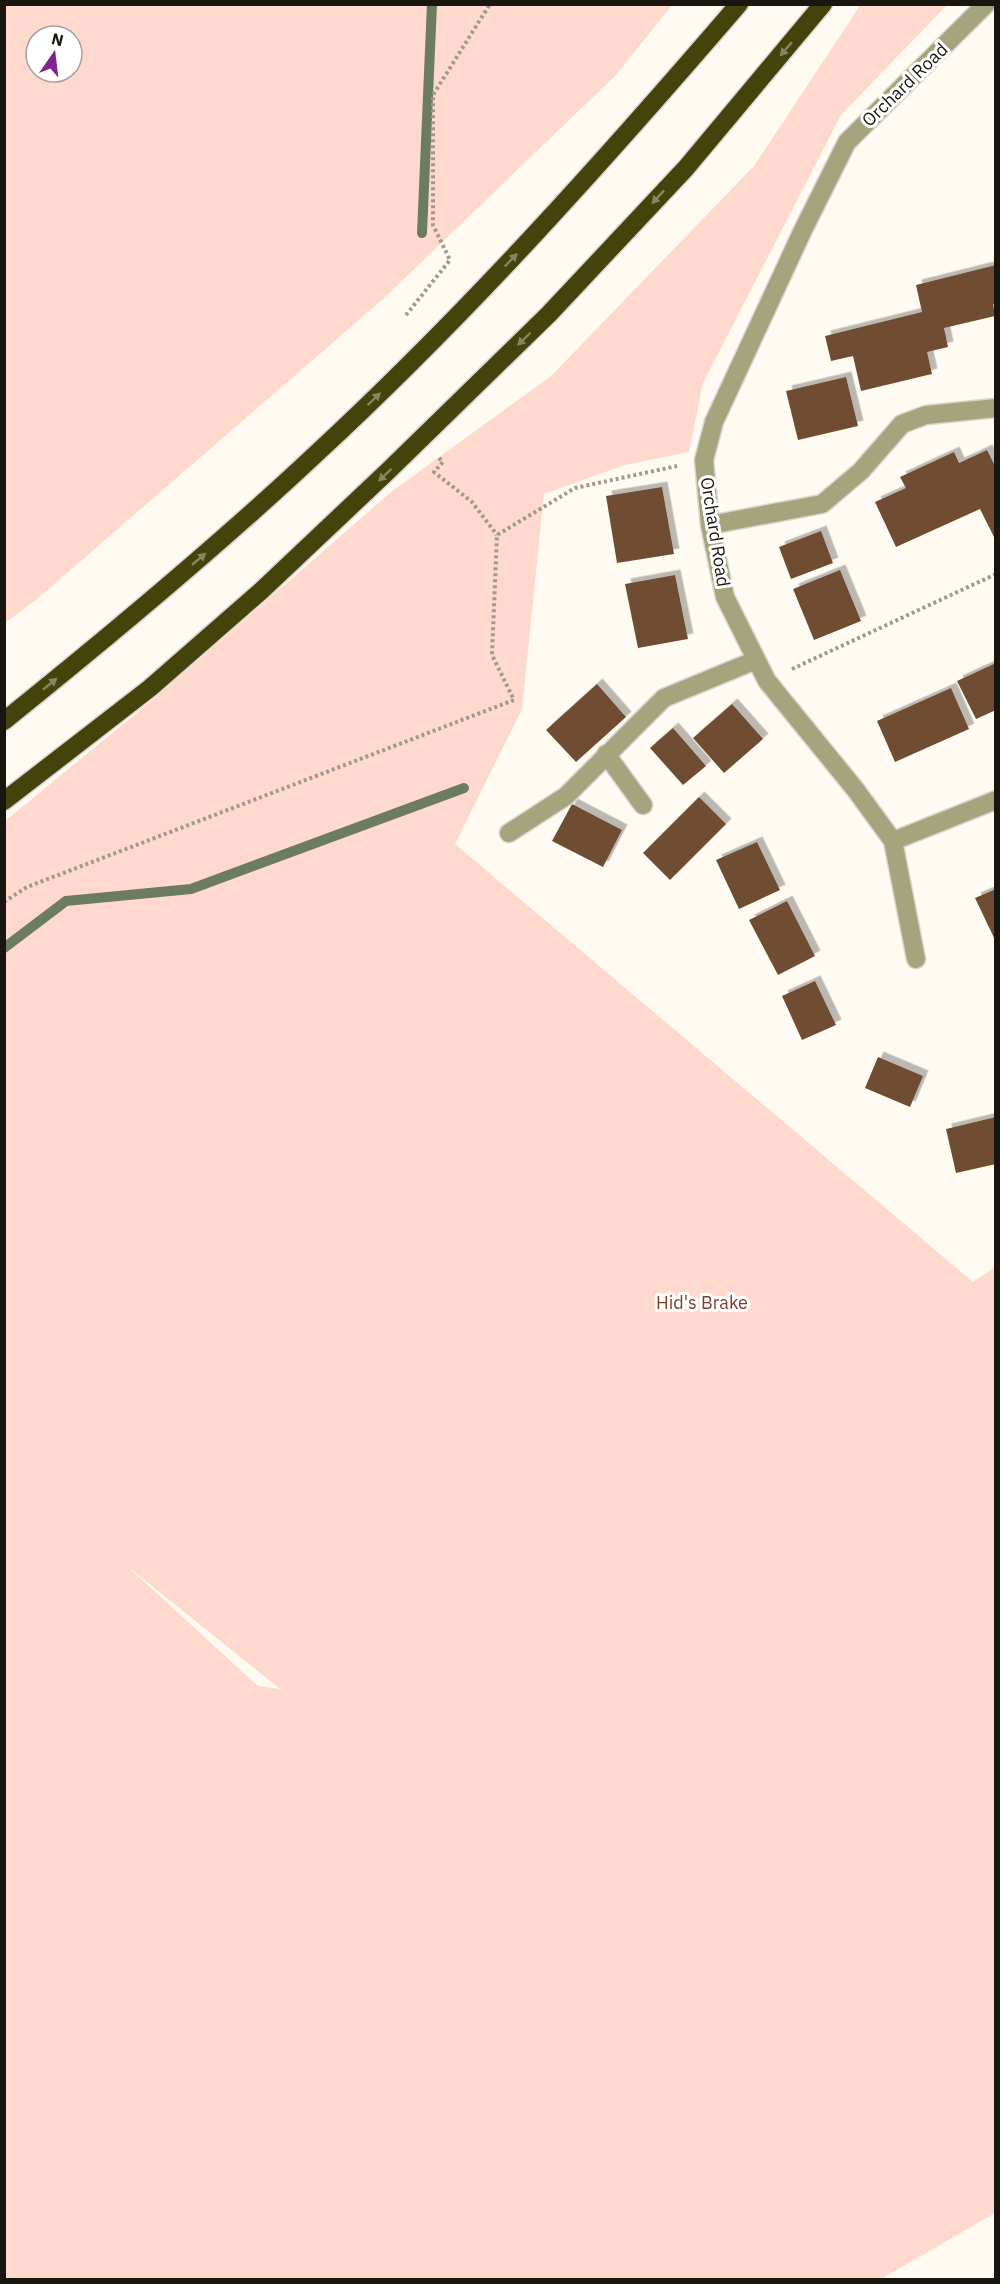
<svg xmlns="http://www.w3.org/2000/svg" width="1000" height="2284" viewBox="0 0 1000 2284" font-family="'IBM Plex Sans',sans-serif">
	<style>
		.green { fill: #ffd9ce; fill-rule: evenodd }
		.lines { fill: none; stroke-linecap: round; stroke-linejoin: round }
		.stream { stroke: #6c7c5e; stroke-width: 10 }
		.building { fill: #6f4d31; filter: url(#shadow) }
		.minor-casing { stroke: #dad6cf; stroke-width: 21 }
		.highway-casing { stroke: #dad6cf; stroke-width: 21 }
		.path { stroke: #9e9a93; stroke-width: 4; stroke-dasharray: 3 3; stroke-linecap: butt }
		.minor { stroke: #a4a57d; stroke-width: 18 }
		.highway { stroke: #43430b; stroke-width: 18 }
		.oneway { fill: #858560 }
		.labels { text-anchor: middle; stroke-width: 6; stroke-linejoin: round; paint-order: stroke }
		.street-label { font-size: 18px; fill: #19160f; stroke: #fff }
		.park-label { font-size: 18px; fill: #7c3d2d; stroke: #fff }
	</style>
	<defs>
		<filter id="shadow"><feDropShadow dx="5.5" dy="-5.5" stdDeviation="0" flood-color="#0004"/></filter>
	</defs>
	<rect width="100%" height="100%" fill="#fffbf3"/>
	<path class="green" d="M5,4H672V5L616,75L382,300L37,599L5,623ZM36,36H72V72H36Z
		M861,4L947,5L841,115L703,383L689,452L625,465L544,494L522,709L455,844L973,1282L995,1267V2213L881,2279H5V821L155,698L391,492L551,376L754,166ZM126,1565L280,1689L258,1686Z"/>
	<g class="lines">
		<path class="stream" d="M422,233L432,4
			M4,948L66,901L191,889L464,788"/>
	</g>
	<path class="building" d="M996,265V303L993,304L995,316L944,328L948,347L927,352L932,374L861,391L853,356L831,361L825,336L922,312L916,285Z
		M846,377L858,426L798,440L786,391Z
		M987,450L996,468V541L980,509L896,547L875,502L906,488L900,477L954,452L959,463Z
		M662,487L674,554L617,563L606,496Z
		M821,531L833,563L791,579L779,547Z
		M840,570L861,621L814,640L793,589Z
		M675,575L688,639L638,648L625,584Z
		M996,663V710L976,719L957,681Z
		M597,684L626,717L576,762L546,730Z
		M951,688L969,729L895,762L877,721Z
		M732,704L763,739L724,773L693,738Z
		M673,728L706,766L683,785L650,748Z
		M699,797L726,824L670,880L643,853Z
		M572,804L622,830L603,867L552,841Z
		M757,842L780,890L739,909L716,860Z
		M996,889V942L975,898Z
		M787,901L815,956L778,975L749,920Z
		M815,981L836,1025L802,1040L782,996Z
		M878,1057L923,1076L910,1107L865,1088Z
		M996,1117V1164L956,1173L946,1129Z"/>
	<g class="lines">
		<defs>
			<path id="minor" d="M986,4L847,142L803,230L714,422L704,460L710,525L725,597L767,681L855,789L893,841L996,800
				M710,525L822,504L861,471L902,424L926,415L996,408
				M606,754L643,805
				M509,833L566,796L664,698L756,660
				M893,841L916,959"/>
			<path id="highway" d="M4,721C111,635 218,546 318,452C468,313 605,160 739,4
				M4,801L150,688L261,591L388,471L549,314L686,168L823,4"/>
		</defs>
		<use href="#minor" class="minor-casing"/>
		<use href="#highway" class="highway-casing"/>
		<path class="path" d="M406,315L450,260L433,225V95L490,4
			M439,458L443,462L434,472L472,502L497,535
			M792,669L996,574
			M4,902L27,887L514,700L492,655L497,535L575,488L677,466"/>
		<use href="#minor" class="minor"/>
		<use href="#highway" class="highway"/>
	</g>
	<defs><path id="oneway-solid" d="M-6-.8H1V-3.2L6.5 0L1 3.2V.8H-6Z" transform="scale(1.5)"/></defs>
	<g class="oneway">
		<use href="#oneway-solid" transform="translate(786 49) rotate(130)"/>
		<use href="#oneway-solid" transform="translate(658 197) rotate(133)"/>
		<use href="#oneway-solid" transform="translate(511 260) rotate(-46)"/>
		<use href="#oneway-solid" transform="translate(524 339) rotate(136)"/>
		<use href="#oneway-solid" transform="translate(374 399) rotate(-44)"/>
		<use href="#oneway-solid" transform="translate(385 475) rotate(136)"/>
		<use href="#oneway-solid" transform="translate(199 559) rotate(-40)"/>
		<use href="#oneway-solid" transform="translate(50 684) rotate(-39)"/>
	</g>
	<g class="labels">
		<g class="street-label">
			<text transform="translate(905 85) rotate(-44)" y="6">Orchard Road</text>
			<text transform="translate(715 532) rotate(81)" y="6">Orchard Road</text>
		</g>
		<g class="park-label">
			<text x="702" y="1309">Hid's Brake</text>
		</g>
	</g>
	<rect width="1000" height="2284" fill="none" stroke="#19160f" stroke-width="12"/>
	<g transform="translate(54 54) rotate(14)"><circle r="28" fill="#ffffff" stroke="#a3a29f" stroke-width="1.5"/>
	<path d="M0-4.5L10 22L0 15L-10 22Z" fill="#812490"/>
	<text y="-9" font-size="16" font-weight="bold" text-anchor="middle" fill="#19160f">N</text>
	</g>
</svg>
